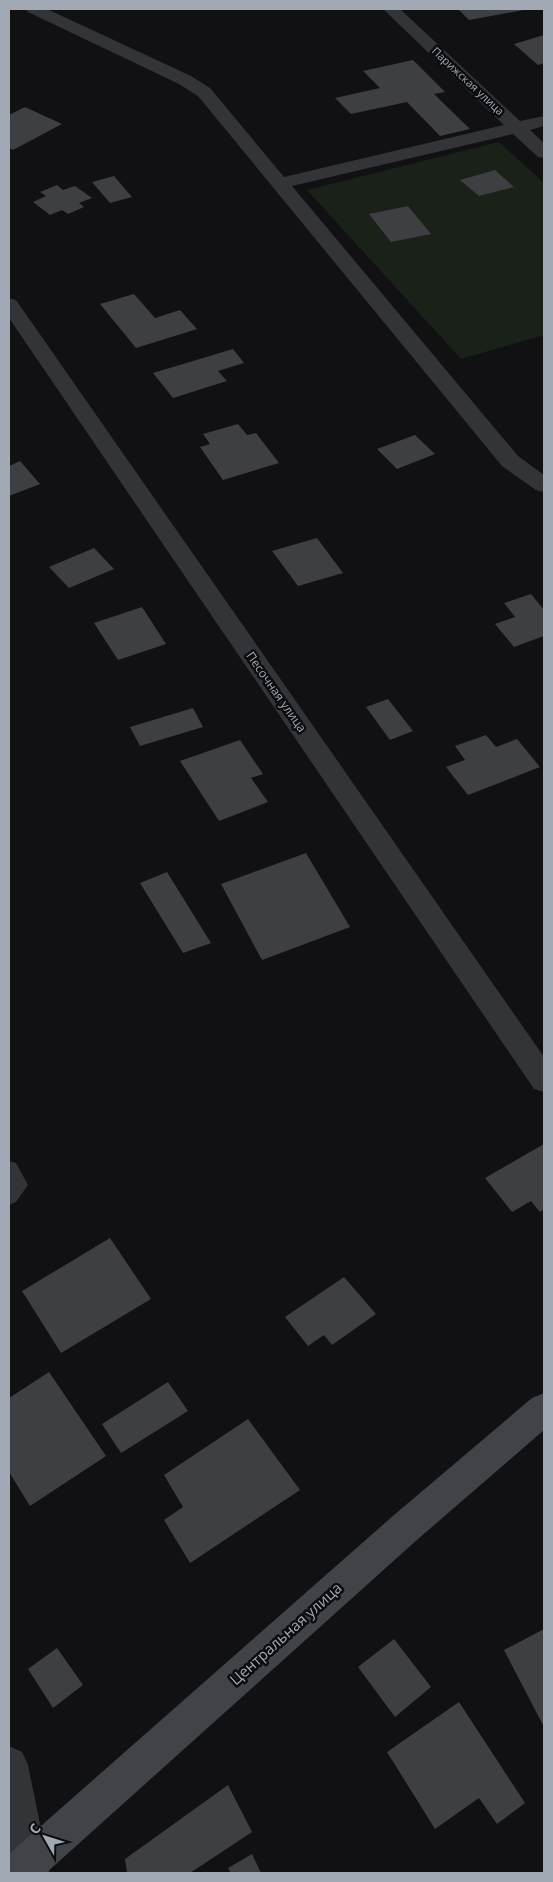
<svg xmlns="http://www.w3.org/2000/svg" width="553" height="1882" viewBox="0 0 553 1882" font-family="'Open Sans',sans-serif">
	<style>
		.green { fill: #192119 }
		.building { fill: #3d3f43 }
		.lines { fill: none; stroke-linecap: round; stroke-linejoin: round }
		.service { fill: #323438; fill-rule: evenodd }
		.minor { fill: #323438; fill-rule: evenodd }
		.secondary { fill: #404348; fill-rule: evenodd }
		.labels { text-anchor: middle; stroke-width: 5; stroke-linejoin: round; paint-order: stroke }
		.far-street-label { font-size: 11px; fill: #a1a9b5; stroke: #0c0c0e }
		.street-label { font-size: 12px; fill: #a1a9b5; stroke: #0c0c0e }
		.near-street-label { font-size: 15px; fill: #a1a9b5; stroke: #0c0c0e }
	</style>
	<rect width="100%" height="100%" fill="#111113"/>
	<path class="green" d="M499,142L544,183V335L461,359L307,190Z"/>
	<path class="building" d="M458,9H524V10L469,20Z
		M544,35V63L538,65L514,44Z
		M413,60L445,92L434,94L470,129L440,136L407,102L351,114L335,98L380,88L363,71Z
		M25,107L62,124L13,150L9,148V115Z
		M495,170L514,187L479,196L460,180Z
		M114,176L132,197L110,203L92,182Z
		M57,185L63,190L75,186L92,198L79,203L84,207L68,214L62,210L50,215L33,202L46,196L40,192Z
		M408,206L431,234L391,242L369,214Z
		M134,294L155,318L180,310L197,329L136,348L100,304Z
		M233,349L244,363L218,371L227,381L173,398L153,373Z
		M238,424L247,435L256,433L279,463L223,480L200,447L210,444L203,434Z
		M415,435L435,454L397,469L377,449Z
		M20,461L40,484L9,496V466Z
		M317,538L343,573L298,586L272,551Z
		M94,548L114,569L69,588L49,567Z
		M531,594L544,610V636L514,647L495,624L515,617L504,603Z
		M142,607L166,644L118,660L94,623Z
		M388,699L413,731L390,740L366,707Z
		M193,708L203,727L140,746L130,727Z
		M486,735L496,747L517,739L540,767L468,795L446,767L465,760L455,746Z
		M240,740L263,774L251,778L268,802L219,821L180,761Z
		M306,853L350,927L262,960L221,884Z
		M167,872L211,943L183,953L140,883Z
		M544,1144V1209L540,1212L531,1201L512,1212L485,1178Z
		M110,1238L151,1299L61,1353L22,1291Z
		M344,1277L376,1314L332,1345L324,1335L308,1346L285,1317Z
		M49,1372L106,1456L30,1506L9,1472V1398Z
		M168,1382L188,1411L121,1453L102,1424Z
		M248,1419L300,1490L190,1563L164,1520L183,1507L164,1475Z
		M544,1629V1727L504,1650Z
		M394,1639L431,1687L395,1717L358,1667Z
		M57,1648L83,1685L53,1708L28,1669Z
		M459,1702L525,1803L497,1824L479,1798L435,1829L387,1752Z
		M228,1785L252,1832L190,1873H127L125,1859Z
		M252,1854L261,1873H231L228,1868Z"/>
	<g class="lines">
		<path class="service" d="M9,1161L16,1163L28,1185L16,1202L9,1205Z"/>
		<path class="minor" d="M26,9H47L191,76L210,88L284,177L504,125L383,9H400L520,121L544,116V126L530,130L544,143V158L538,157L513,134L292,186L518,456L544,475V492L536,490L502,466L198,96L179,84L28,12Z
			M9,298L16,300L544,1057V1092L534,1089L9,318Z
			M9,1746L22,1752L28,1765L50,1873H12L9,1859Z"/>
		<path class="secondary" d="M544,1393V1430L418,1539L46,1873H9V1854L394,1515L532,1398Z"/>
	</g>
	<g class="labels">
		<g class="far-street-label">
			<text transform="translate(468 81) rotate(43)" y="4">Парижская улица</text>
		</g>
		<g class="street-label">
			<text transform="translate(276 692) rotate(55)" y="4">Песочная улица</text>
		</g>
		<g class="near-street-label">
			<text transform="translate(286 1634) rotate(-42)" y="5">Центральная улица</text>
		</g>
	</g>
	<rect width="553" height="1882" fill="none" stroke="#a1a9b5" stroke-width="20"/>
	<g transform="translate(45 1837) rotate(309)" stroke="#0c0c0e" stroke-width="4" paint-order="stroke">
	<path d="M0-4L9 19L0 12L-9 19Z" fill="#a1a9b5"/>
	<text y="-8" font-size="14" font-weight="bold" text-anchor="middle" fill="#a1a9b5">С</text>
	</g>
</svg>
